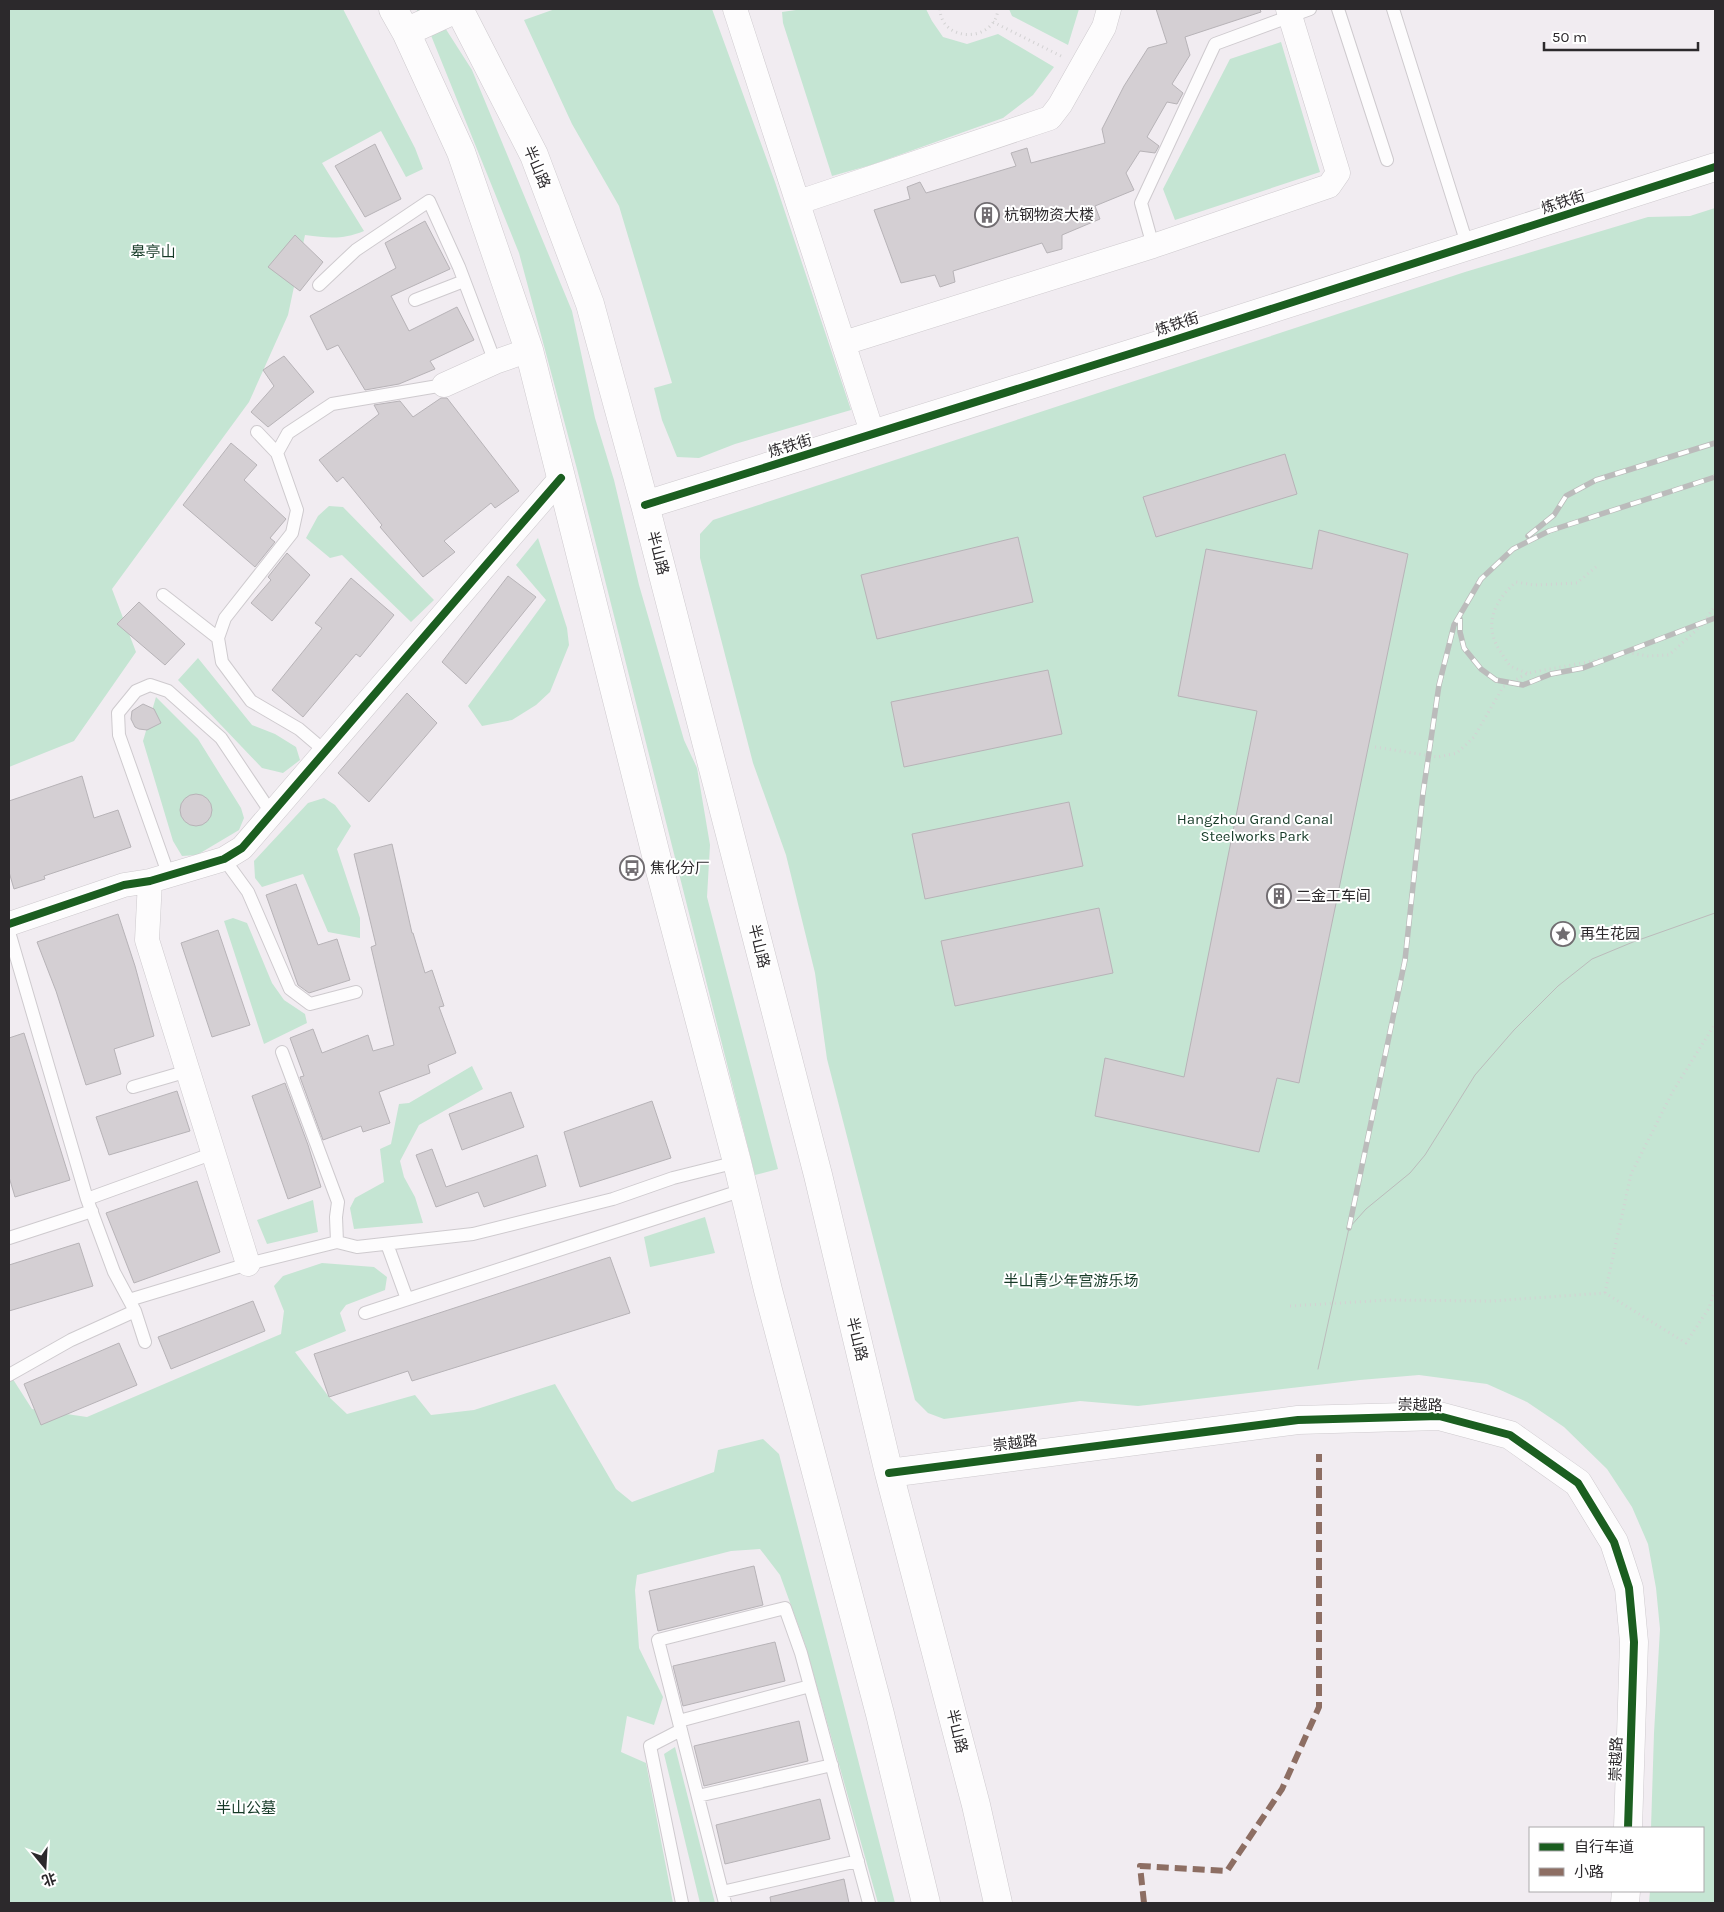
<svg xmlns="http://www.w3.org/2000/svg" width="1724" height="1912" viewBox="0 0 1724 1912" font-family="Karla,'Noto Sans SC',sans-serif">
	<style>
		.green { fill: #c5e5d3 }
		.building { fill: #d4cfd3; stroke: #b7b3b7 }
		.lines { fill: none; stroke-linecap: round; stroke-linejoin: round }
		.lane-casing { stroke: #cecace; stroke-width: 14 }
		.street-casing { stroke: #cecace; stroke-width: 25 }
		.secondary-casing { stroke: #cecace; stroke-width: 29 }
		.path { stroke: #d3d2d3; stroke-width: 3; stroke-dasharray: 1 4; stroke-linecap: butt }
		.lane { stroke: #fdfcfd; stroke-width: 12 }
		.street { stroke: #fdfcfd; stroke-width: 24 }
		.secondary { stroke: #fdfcfd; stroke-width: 28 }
		.tram { stroke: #bbb; stroke-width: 1 }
		.rail-casing { stroke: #bbb; stroke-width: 5.5 }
		.rail { stroke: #fff; stroke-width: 4; stroke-dasharray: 11; stroke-linecap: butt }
		.quiet { stroke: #8d6e63; stroke-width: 6; stroke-dasharray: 12 6; stroke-linecap: butt }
		.cycleway-casing { stroke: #fff; stroke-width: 11 }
		.cycleway { stroke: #1b5e20; stroke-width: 8 }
		.labels { text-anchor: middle; stroke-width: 4; stroke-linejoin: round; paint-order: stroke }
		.street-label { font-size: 15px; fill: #2c292c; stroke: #fff }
		.poi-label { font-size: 15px; fill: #2c292c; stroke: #fff; text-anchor: start }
		.park-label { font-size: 15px; fill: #163a27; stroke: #fff }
	</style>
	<rect width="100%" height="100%" fill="#f1ecf1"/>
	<path class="green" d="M9,9H343L415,148L423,169L406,177L381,131L322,163L364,231C342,240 329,238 305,235L288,315L249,402L112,589L136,652L74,741L9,767Z
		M416,9H433L472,70L572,311L595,418L614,480L639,585L684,740L697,768L710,845L707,897L778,1169L755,1175L577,469L519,253L428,28Z
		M555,9H712L775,182L851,410L735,444L699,458L677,457L662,420L654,388L672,383L619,206L572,124L524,20Z
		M803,9H926L932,21L943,37L967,44L998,34L1054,67L1033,95L1003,118L871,165L832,176L783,23L782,12Z
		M1009,9H1079L1068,45L1012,16Z
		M1281,42L1320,172L1175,220L1163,189L1230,59Z
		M1715,208V1903H1649L1650,1891H1703V1828H1651L1654,1733L1660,1629L1656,1588L1648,1544L1632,1507L1607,1469L1564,1427L1527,1402L1487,1384L1419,1375L1360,1380L1138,1406L1080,1401L944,1419L928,1413L915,1400L827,1059L815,973L786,855L753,763L700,558V534L713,520L1465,272L1648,217L1690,216Z
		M329,506L343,507L434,600L411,622L342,555L330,558L306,538L318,516Z
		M538,538L567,628L569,645L550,692L536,705L512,720L482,726L468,706L546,600L516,565Z
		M198,658L252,725L275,734L296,747L300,760L283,773L262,768L178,680Z
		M156,697L198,739L241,808L244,818L239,830L197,855L182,856L173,841L143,741Z
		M324,798L335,805L351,826L337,849L360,918V938L328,932L303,874L262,887L255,878L254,861L308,803Z
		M233,918L247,923L272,983L284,1000L305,1014L307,1023L264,1044L224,921Z
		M472,1066L483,1089L419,1125L400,1161L404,1177L415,1197L423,1223L354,1229L350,1208L355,1198L384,1182L380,1149L391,1144L399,1104L409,1103Z
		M313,1200L318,1232L267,1244L257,1220Z
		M705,1217L715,1253L650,1267L644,1237Z
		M322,1263L374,1267L387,1277L385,1290L346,1305L340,1313L346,1331L295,1352L329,1397L347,1414L415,1395L431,1415L474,1410L555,1384L616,1489L632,1502L714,1472L718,1450L763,1439L779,1454L895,1903H878L805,1644L780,1575L760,1549L731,1551L637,1575L635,1590L639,1648L663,1697L654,1725L627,1716L621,1752L646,1763L673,1903H9V1373L32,1409L87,1417L281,1334L284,1311L274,1286L283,1276Z
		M675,1747L715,1903H700L664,1754Z"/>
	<path class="building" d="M1156,9H1260L1261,12L1185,37L1190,55L1172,84L1183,93L1177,104L1167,102L1147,137L1159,146L1155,153L1140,151L1126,173L1134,190L1095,206L1100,219L1062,235V249L1047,253L1042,243L953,271L955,282L940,287L935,275L901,283L874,210L910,199L907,187L920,182L926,193L1016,166L1011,153L1027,148L1031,163L1105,143L1102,129L1124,86L1148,48L1167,43Z
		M375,144L401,199L365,217L335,166Z
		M425,221L450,269L391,296L409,331L457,307L474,340L430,361L435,369L399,384L365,390L338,345L327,350L310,316L396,268L385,243Z
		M295,235L323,262L300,291L268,267Z
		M284,356L314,392L268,427L251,412L274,386L263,370Z
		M441,398H447L519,491L495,508L491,503L444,541L455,552L423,577L380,527L382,525L343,477L337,482L319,460L379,414L374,405L400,401L413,417Z
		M231,443L257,465L244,480L286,519L270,538L275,542L255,567L183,505Z
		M1285,454L1297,494L1156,537L1143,497Z
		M1319,530L1408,554L1299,1083L1277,1078L1259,1152L1095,1116L1105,1058L1184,1077L1257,711L1178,696L1206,549L1312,569Z
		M1018,537L1033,602L877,639L861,575Z
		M287,553L310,575L272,621L251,603L271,580L268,577Z
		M508,576L536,597L466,684L442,662Z
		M351,578L394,615L360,657L356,654L303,717L272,690L322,628L315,623Z
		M139,602L185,644L165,665L117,624Z
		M1048,670L1062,734L904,767L891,702Z
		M407,693L437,723L369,802L338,773Z
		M143,704L154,709L161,723L147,730L139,729L135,727L131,719L132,711Z
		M82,776L94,818L118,810L131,847L44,876L45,879L14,889L9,872V801Z
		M180 810a16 16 0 1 1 32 0a16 16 0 1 1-32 0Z
		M1069,802L1083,866L925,899L912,834Z
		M392,844L412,933H413L425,973L432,970L444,1006L439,1007L456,1053L428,1065L430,1073L379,1092L390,1123L363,1132L361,1126L323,1140L300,1077L304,1076L290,1038L313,1029L322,1053L368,1035L373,1051L394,1045L371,947L376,945L354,854Z
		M296,884L318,945L337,939L350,980L309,993L298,985L266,895Z
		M1099,908L1113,973L955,1006L941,941Z
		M118,914L135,966L154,1036L114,1049L121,1074L86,1085L56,991L37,942Z
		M218,930L250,1025L212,1037L181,943Z
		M24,1033L70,1180L15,1197L9,1177V1038Z
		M285,1083L308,1145L321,1187L288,1199L252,1096Z
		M177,1091L190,1131L109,1155L96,1117Z
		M511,1092L524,1127L462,1150L449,1114Z
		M652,1101L671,1158L580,1187L564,1132Z
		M432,1149L446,1187L537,1155L546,1186L484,1207L478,1192L436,1207L416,1155Z
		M197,1181L220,1252L134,1283L106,1213Z
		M79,1243L93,1286L9,1311V1265Z
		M610,1257L630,1313L412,1381L408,1371L329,1397L314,1354Z
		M253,1301L265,1331L171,1369L158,1337Z
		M119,1343L137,1385L41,1425L24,1384Z
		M754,1566L763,1605L658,1631L649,1591Z
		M775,1642L785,1681L683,1706L673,1666Z
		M799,1721L808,1761L704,1786L694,1746Z
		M820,1799L830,1839L725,1864L716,1825Z
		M844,1879L849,1903H771L770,1897Z"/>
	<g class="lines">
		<defs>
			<path id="lane" d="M1338,9L1387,160
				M1393,9L1468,247
				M1153,246L1141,203L1215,44L1310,9
				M319,285L356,250L429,201L459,267L495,362
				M415,300L464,281
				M257,432L277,453
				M163,595L218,638
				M326,752L299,729L251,701L222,662L218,638L225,618L292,533L297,510L277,453L288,433L332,404L444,385
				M224,859L248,892L290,989L310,1004L356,992
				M169,876L119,735L118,713L136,691L150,685L168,691L221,738L272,814
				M9,932L87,1199L114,1272L135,1311L145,1342
				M282,1052L338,1202L336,1217L337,1242
				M133,1087L188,1071
				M87,1199L214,1153
				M9,1238L92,1211
				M387,1244L407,1299
				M129,1300L248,1264L337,1242L357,1247L473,1234L613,1199L673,1178L737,1162
				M365,1313L743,1190
				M9,1375L71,1340L135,1311
				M679,1721L810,1686
				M681,1730L650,1746L682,1903
				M698,1796L832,1765
				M722,1892L858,1861
				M725,1903L658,1640L785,1608L801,1653L869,1903"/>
			<path id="street" d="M735,9L873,435
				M799,202L1050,118L1060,105L1104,27L1109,9
				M844,343L1153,246L1329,186L1338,173L1288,9
				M444,385L495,362L529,350
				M150,881L147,940L248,1264
				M9,924L124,885L150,881L224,859L242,848L561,478"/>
			<path id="secondary" d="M393,9L406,32L461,152L529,350L658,863L737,1162L768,1290L880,1714L926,1903
				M459,9L534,155L590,304L645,505L818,1175L889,1473L976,1805L998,1903
				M406,32L456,9
				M645,505L1171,341L1715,167
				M889,1473L1298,1420L1439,1416L1510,1435L1578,1483L1614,1542L1629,1588L1634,1642L1628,1828
				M1625,1903L1626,1891"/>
		</defs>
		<use href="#lane" class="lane-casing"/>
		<use href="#street" class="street-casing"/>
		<use href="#secondary" class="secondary-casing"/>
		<path class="path" d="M940,9C941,43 995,43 998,9
			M993,22L1063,57
			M1527,673C1522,671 1517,669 1512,667C1507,664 1504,656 1500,651C1483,625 1494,601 1516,582L1534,585L1577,583L1597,566
			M1375,747L1438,757L1457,753L1474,737L1503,687L1528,673L1593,661L1624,652L1648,656L1669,655L1702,625L1715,606
			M1605,1293L1631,1174L1673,1091L1715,1024
			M1290,1306L1389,1300L1491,1301L1605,1293L1686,1343L1709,1308L1715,1290"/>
		<use href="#lane" class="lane"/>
		<use href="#street" class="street"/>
		<use href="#secondary" class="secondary"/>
		<path class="tram" d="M1318,1369L1349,1228L1366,1209L1410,1173L1425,1155L1475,1075L1514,1030L1558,986L1592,959L1633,942L1715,913"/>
		<defs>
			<path id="rail" d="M1528,536L1554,515L1566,496L1596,480L1715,443
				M1460,619V632L1464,648L1481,669L1496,680L1523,685L1551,674L1583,668L1715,618
				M1349,1228L1405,960L1423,793L1439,685L1454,625L1481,579L1513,549L1549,531L1715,477"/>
		</defs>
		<use href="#rail" class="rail-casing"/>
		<use href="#rail" class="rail"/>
		<path class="quiet" d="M1144,1903L1140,1866L1227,1871L1282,1789L1319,1707V1454"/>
		<defs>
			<path id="cycleway" d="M645,505L1171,341L1715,167
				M9,924L124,885L150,881L224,859L242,848L561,478
				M889,1473L1298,1420L1439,1416L1510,1435L1578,1483L1614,1542L1629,1588L1634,1642L1628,1828"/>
		</defs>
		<use href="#cycleway" class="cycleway-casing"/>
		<use href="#cycleway" class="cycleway"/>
	</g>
	<defs>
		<symbol id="building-ring" viewBox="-11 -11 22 22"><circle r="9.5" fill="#fff" stroke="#716d71" stroke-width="1.5"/><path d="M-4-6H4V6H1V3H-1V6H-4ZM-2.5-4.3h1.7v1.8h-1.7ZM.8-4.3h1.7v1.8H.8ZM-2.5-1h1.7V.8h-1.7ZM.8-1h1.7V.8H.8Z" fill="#716d71"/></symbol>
		<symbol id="bus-ring" viewBox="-11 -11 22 22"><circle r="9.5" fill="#fff" stroke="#716d71" stroke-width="1.5"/><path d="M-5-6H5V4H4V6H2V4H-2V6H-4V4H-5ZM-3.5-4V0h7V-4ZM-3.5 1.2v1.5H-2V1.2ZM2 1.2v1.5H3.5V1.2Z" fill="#716d71"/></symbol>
		<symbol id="sight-ring" viewBox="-11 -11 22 22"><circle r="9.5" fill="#fff" stroke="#716d71" stroke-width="1.5"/><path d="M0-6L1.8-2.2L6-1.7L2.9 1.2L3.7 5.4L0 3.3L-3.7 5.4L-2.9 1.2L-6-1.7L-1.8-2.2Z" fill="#716d71"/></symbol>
	</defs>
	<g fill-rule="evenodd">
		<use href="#building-ring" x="973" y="201" width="28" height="28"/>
		<use href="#bus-ring" x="618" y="854" width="28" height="28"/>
		<use href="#building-ring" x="1265" y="882" width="28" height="28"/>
		<use href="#sight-ring" x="1549" y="920" width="28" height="28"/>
	</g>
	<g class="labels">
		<g class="street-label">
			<text transform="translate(537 167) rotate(67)" y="5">半山路</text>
			<text transform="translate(1563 202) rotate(-18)" y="5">炼铁街</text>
			<text transform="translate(1177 324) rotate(-18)" y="5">炼铁街</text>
			<text transform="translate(790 446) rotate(-17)" y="5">炼铁街</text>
			<text transform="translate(658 553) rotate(75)" y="5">半山路</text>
			<text transform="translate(759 946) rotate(76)" y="5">半山路</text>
			<text transform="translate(857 1339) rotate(76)" y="5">半山路</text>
			<text transform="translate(1420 1405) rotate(1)" y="5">崇越路</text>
			<text transform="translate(1015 1443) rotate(-7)" y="5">崇越路</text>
			<text transform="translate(957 1731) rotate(76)" y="5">半山路</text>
			<text transform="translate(1616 1759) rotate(-88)" y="5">崇越路</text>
		</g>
		<g class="poi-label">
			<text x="1004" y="220">杭钢物资大楼</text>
			<text x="650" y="873">焦化分厂</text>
			<text x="1296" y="901">二金工车间</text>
			<text x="1580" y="939">再生花园</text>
		</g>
		<g class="park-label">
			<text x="153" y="257">皋亭山</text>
			<text x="1255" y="824">Hangzhou Grand Canal<tspan x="1255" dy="17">Steelworks Park</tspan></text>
			<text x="1071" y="1286">半山青少年宫游乐场</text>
			<text x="246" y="1813">半山公墓</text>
		</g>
	</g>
	<rect width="1724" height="1912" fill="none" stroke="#2c292c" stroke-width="20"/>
	<rect x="1529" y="1827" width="175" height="65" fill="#ffffff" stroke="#aba9ab"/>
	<rect x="1539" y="1843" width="25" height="8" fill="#1b5e20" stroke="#aba9ab"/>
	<text x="1574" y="1852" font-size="15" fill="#2c292c">自行车道</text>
	<rect x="1539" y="1868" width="25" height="8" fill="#8d6e63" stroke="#aba9ab"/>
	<text x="1574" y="1877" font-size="15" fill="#2c292c">小路</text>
	<g transform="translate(45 1867) rotate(162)" stroke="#ffffff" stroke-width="4" paint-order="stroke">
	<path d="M0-4L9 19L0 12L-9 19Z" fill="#2c292c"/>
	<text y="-8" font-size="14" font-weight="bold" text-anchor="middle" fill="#2c292c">北</text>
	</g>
	<path d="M1544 42v8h154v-8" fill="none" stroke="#2c292c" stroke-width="2.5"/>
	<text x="1552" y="42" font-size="15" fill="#2c292c" stroke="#ffffff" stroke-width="4" paint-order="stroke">50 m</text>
</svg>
